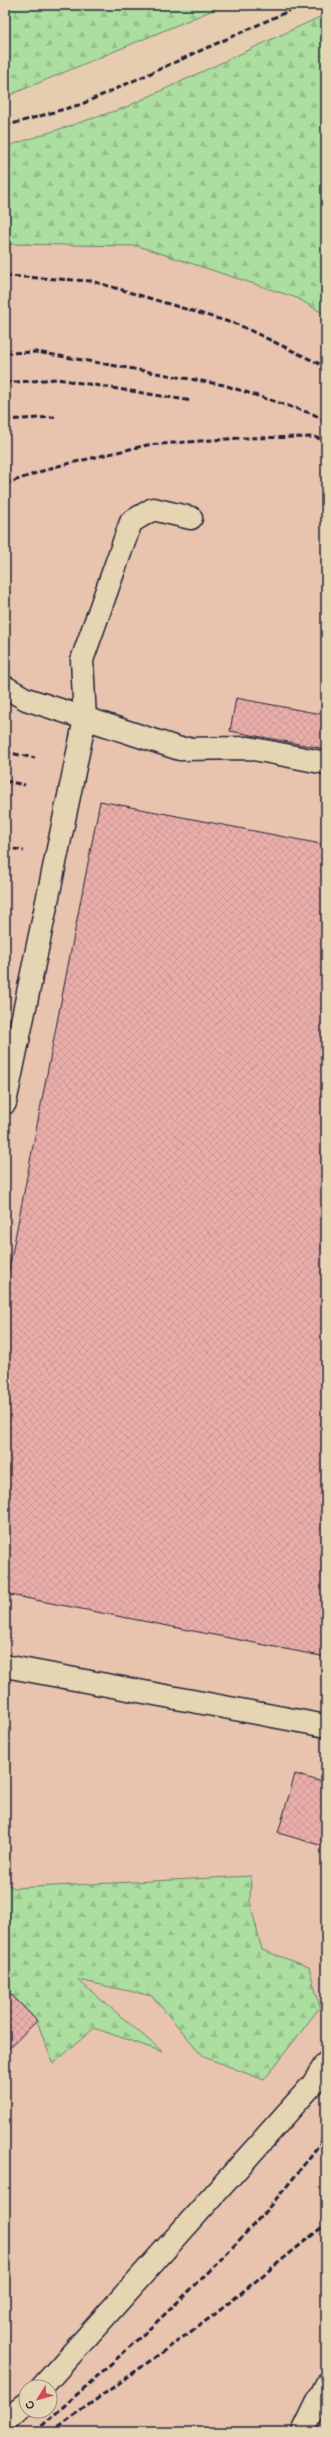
<svg xmlns="http://www.w3.org/2000/svg" width="331" height="2437" viewBox="0 0 331 2437" font-family="'Balsamiq Sans',sans-serif">
	<style>
		.built { fill: #e8c4ae; fill-rule: evenodd }
		.forest { fill: url(#forest-firs); stroke: #67806d }
		.building { fill: url(#building-cross-hatch); stroke: #22223b }
		.lines { fill: none; stroke-linecap: round; stroke-linejoin: round }
		.minor-casing { stroke: #22223b; stroke-width: 25 }
		.minor { stroke: #e6d5b2; stroke-width: 22 }
		.rail { stroke: #22223b; stroke-width: 3; stroke-dasharray: 6 3; stroke-linecap: butt }
	</style>
	<defs>
		<pattern id="forest-firs" width="22" height="20" patternUnits="userSpaceOnUse"><rect width="22" height="20" fill="#acde9f"/><path d="M5 1l3.5 6h-7zM16 11l3.5 6h-7z" fill="#94be8a"/></pattern>
		<pattern id="building-cross-hatch" width="8" height="8" patternUnits="userSpaceOnUse"><rect width="8" height="8" fill="#eaaeaa"/><path d="M0 0l8 8M0 8l8-8" fill="none" stroke="#c89593"/></pattern>
	</defs>
	<rect width="100%" height="100%" fill="#e7cdb0"/>
	<filter id="ink" filterUnits="userSpaceOnUse"><feTurbulence type="fractalNoise" baseFrequency=".025" numOctaves="2"/><feDisplacementMap in="SourceGraphic" scale="8" xChannelSelector="R" yChannelSelector="G"/><feConvolveMatrix kernelMatrix="1 2 1 2 8 2 1 2 1" color-interpolation-filters="sRGB"/></filter>
	<g filter="url(#ink)">
		<path class="built" d="M326,81V2432H5V223ZM26,2387H50V2411H26Z"/>
		<path class="forest" d="M5,5H225L5,97Z
			M326,14V315L297,298L138,246L5,244V147L124,108Z
			M251,1876L250,1902L262,1950L309,1967L320,2007L264,2080L204,2057L152,1996L78,1980L163,2052L94,2028L53,2064L37,2021L5,1988V1883L14,1888Z"/>
		<path class="building" d="M236,698L326,715V749L230,731Z
			M100,801L326,845V1657L5,1594V1290Z
			M295,1774L326,1783V1847L278,1833Z
			M5,1988L37,2021L5,2052Z"/>
		<g class="lines">
			<defs>
				<path id="minor" d="M5,687L26,699L180,749L249,748L326,763
					M5,1103L85,719L82,660L131,522L153,509L191,518
					M5,1666L326,1726
					M42,2387L313,2084L326,2063
					M5,2421L26,2404
					M303,2432L326,2385"/>
			</defs>
			<use href="#minor" class="minor-casing"/>
			<use href="#minor" class="minor"/>
			<path class="rail" d="M5,126L82,104L302,5
				M5,276L92,281L239,325L326,367
				M5,353L37,352L224,385L313,414L326,421
				M5,383L57,379L192,401
				M5,420L55,417
				M5,484L54,467L147,445L240,438L315,437L326,441
				M5,752L35,758
				M5,781L25,785
				M5,847L24,851
				M35,2432C137,2340 246,2248 326,2135
				M51,2432L214,2315L326,2224"/>
		</g>
	</g>
	<rect width="331" height="2437" fill="none" stroke="#e6d5b2" stroke-width="20"/>
	<rect x="10" y="10" width="311" height="2417" fill="none" stroke="#22223b" stroke-width="1.5" filter="url(#ink)"/>
	<g transform="translate(38 2399) rotate(233)"><circle r="19" fill="#e6d5b2" stroke="#988d82"/>
	<path d="M0-3L7 15L0 10L-7 15Z" fill="#d1495b"/>
	<text y="-6" font-size="11" font-weight="bold" text-anchor="middle" fill="#22223b">С</text>
	</g>
</svg>
